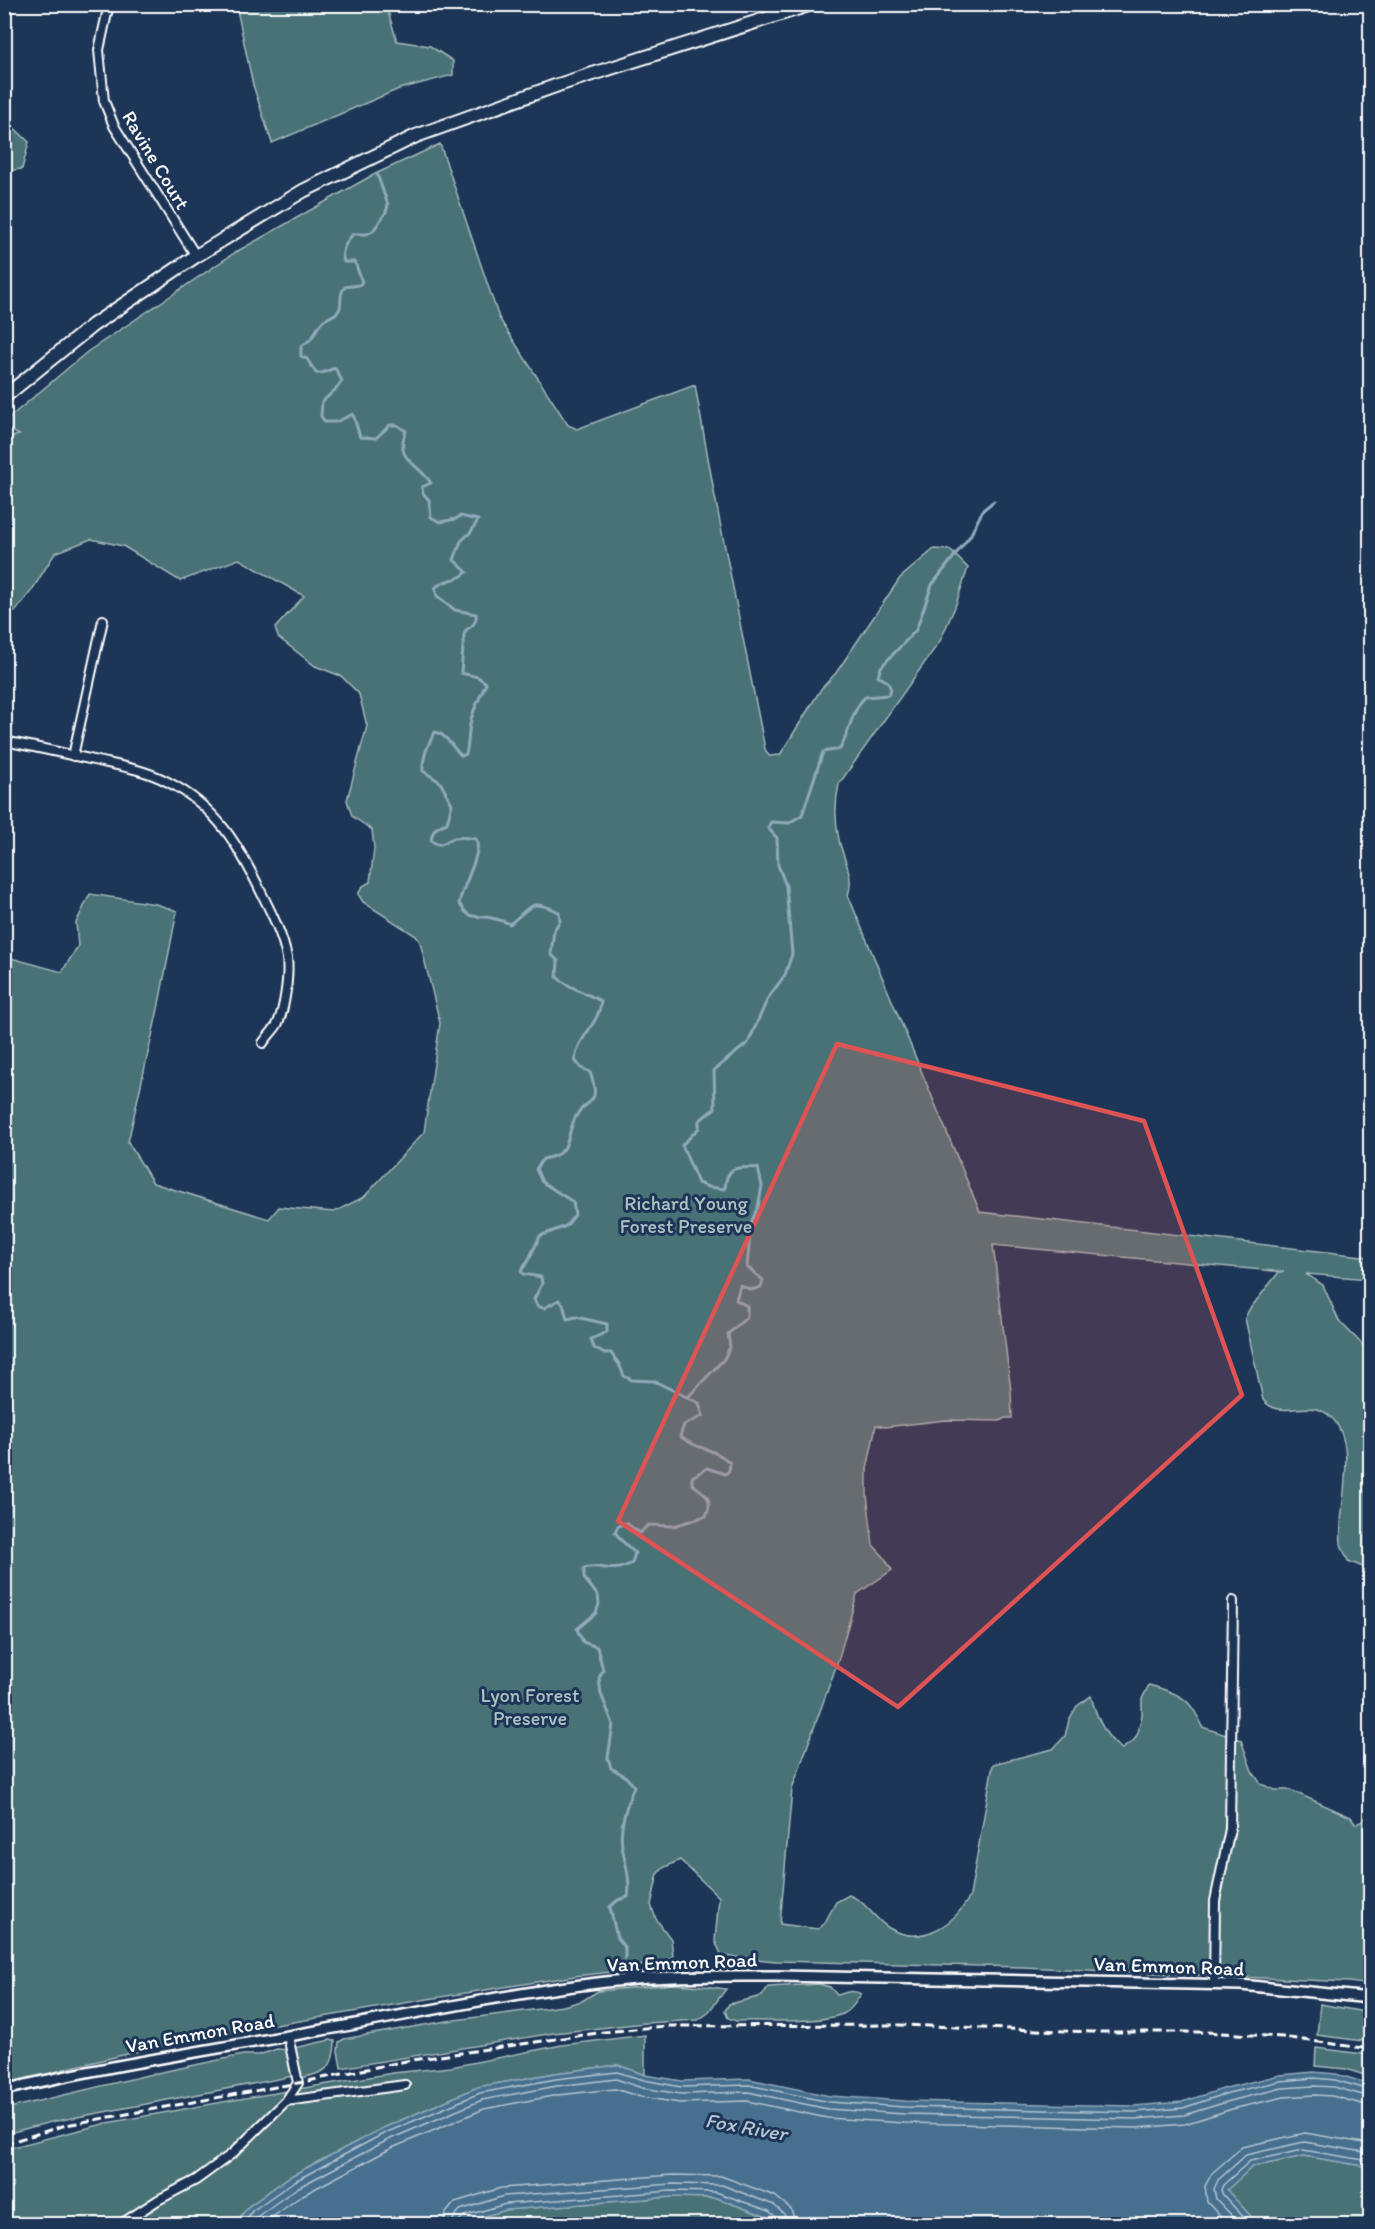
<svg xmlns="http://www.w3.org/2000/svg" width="1375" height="2229" viewBox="0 0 1375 2229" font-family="Itim,sans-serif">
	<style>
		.green { fill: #497276; stroke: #a4b8ba; stroke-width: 1.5 }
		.water { fill: #466f8e; stroke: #90a9bb; stroke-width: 1.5 }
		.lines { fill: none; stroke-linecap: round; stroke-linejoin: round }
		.shore { stroke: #b5c5d2; stroke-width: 1.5 }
		.stream { stroke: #90a9bb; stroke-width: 3 }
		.minor-casing { stroke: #fff; stroke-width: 12 }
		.tertiary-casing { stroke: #fff; stroke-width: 14 }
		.primary-casing { stroke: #fff; stroke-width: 16 }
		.minor { stroke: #1d3557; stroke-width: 8 }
		.tertiary { stroke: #1d3557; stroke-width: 9 }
		.primary { stroke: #1d3557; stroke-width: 12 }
		.rail { stroke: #fff; stroke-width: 3; stroke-dasharray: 9 4.5; stroke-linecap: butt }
		.marked { fill: #de5353; fill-opacity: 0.2; stroke: #de5353; stroke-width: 4.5; stroke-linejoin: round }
		.labels { text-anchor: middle; stroke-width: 6; stroke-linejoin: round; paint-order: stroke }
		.street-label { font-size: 20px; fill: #fff; stroke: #1d3557 }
		.park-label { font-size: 20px; fill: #adc0c1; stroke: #1d3557 }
		.water-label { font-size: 21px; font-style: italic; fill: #b5c5d2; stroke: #1d3557 }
	</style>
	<rect width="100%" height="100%" fill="#1d3557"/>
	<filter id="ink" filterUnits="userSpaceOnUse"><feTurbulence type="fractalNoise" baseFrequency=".0167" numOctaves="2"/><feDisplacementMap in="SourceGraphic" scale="12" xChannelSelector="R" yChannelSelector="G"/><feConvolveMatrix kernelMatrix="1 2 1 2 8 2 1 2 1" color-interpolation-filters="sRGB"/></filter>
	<g filter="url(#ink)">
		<path class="green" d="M236,5H386L397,41L430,46L453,61V75L399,89L272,143L253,85Z
			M5,119L29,142L22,169L5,171Z
			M440,144L499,318L568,425L577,429L695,385L715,497L765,749L769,756L780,755L821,689L836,673L900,578L934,549L950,550L968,568L955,607L940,641L839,784C835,802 835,822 839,840C843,859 855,876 848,895L980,1212L1370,1257V1279L1306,1274L1323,1285L1339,1321L1370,1352V1575L1363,1567L1348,1561C1346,1555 1342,1549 1341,1543C1337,1507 1360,1445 1331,1417C1309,1396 1282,1422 1263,1400L1245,1318L1249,1310L1279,1272H1284L993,1245L1011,1391L1012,1418H1005L1000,1421L946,1420L885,1427L876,1425L867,1469V1495L873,1545L884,1557L892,1570L857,1594L838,1661L792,1789L780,1924L818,1929L824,1924L836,1902L849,1895C866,1901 874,1919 889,1928C921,1947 954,1925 970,1896L993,1764L1053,1749L1065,1736L1069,1720L1077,1706L1091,1696C1096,1716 1104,1737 1122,1749L1134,1740L1138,1733L1142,1715V1699L1149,1685C1178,1693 1192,1698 1202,1727L1241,1740L1252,1771L1261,1784L1275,1790H1290L1351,1817L1356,1824L1363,1821L1370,1809V1985L1349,1982L1023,1967L776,1961L722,1956L715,1941L719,1897L680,1860L665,1867L658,1873L651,1905L656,1919L671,1939L673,1956L668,1961L639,1966L638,1969L575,1976L428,1999L182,2041L64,2069L5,2089L4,959L11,958L62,972L78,946L76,923L90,894L156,904L177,911L158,1009L128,1142L153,1183L269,1219L279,1207L334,1212L364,1197L424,1132L440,1023L420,942L416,936L363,902L358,894L363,886L370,882L374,848L372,830L352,816L347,800L367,726L359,694L341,676L315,666L278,637L275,628L304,596L239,559L180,581L123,546L91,539L55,553L32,590L15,612L5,611V440L10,437L19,435L5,427L4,422L87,352L236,252L371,176Z
			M673,1984L704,1986L726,1989L707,2014L698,2020L645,2023L554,2033L341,2068L338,2051L339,2042L344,2039L447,2021L563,2006L582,2001L598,1991Z
			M819,1984L830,1987L837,1995C846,1993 852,1989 861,1994C857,2001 851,2011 843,2014C818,2024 764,2020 736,2021L728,2018L725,2011L729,2004L762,1996L768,1987Z
			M1320,2004L1370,2013V2042L1317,2035Z
			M645,2035V2075L618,2065L555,2073L478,2087L383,2128L289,2177L248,2207L235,2224H5V2149L107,2123L234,2100L393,2073L451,2067L562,2045Z
			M330,2040L335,2041C334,2069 326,2073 300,2078L294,2048Z
			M1316,2048L1370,2055V2077L1346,2069L1315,2066Z
			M277,2049L289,2050L294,2076L51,2122L5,2134V2109L152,2074L243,2055H259Z
			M1304,2156L1370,2167V2224H1258L1226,2190L1252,2167Z
			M671,2197L717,2198L767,2217L776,2224H457L506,2210Z"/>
		<path class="water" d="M618,2065L645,2075L682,2081L749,2079L830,2096L905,2101L1134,2106L1182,2102L1226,2088L1280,2075L1314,2072L1336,2074L1370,2084V2167L1304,2156L1252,2167L1227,2190L1258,2224H776L767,2217L717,2198L671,2197L506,2210L457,2224H235L248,2207L289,2177L383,2128L478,2087L555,2073Z"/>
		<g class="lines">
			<path class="shore" d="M243,2224L252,2211L293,2182L385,2133L480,2093L556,2079L617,2072L644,2080L681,2087L749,2085L829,2102L904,2107L1135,2112L1183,2108L1228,2093L1281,2081L1314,2078L1335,2080L1370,2090
				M252,2224L258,2216L297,2188L388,2140L482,2100L557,2086L616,2079L642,2088L681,2094L748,2092L828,2109L904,2114L1135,2119L1184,2115L1230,2101L1282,2088L1314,2086L1334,2087L1370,2097
				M263,2224L301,2196L392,2148L484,2109L558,2095L615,2089L641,2097L680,2103L747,2101L827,2118L904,2123L1136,2128L1185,2124L1232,2109L1284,2097L1314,2095L1332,2096L1370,2106
				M443,2224L446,2213L455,2202L501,2188L672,2175L721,2176L775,2196L791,2209L796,2224
				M452,2224L454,2217L460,2210L504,2196L672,2184L722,2185L774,2205L784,2214L787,2224
				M460,2224V2220L464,2216L506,2204L671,2191L716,2192L769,2211L778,2219L779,2224
				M1227,2224L1207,2202L1205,2186L1212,2173L1242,2147L1305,2133L1370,2144
				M1240,2224L1216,2199L1214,2189L1218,2180L1246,2155L1304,2142L1370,2153
				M1250,2224L1223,2195L1221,2190L1223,2185L1250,2161L1303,2150L1370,2161"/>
			<path class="stream" d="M377,174L388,205L386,212L373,231L367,234H353C346,242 340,253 344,262H355L362,282L359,285L345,287C338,294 343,302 339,310C336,316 327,317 323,321C313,331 316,339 301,346V356L307,359L316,373H322L335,368L342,381L336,389L322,402L321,416L325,422H336L353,414L360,437L376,438L390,425H397L406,431C394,461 417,461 431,483L422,487L423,493L429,500L431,517L440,522L456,519L460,516L478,520L471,532L461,541L454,560L467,572C454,584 448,576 435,588L437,596L455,610L476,614C477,622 473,626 466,630L464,635L461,673L478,677L486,683C482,695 474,706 471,720C468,731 469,743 466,754L462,756C452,748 448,735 435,732C428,744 422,758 423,771L440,782L452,804L447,823C436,827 433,829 431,840C440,849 445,841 454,838C461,837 470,838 476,839C483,852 462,887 459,903C468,918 471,916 486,917C494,918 503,921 510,924C532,906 530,898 559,912L560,921L554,930L551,954L558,961L557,977C567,987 588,994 601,1001C600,1024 577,1037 575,1060L581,1068L590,1072C592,1079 596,1088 594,1096C591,1104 582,1106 578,1113C563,1135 576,1153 543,1159L536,1169L542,1182L573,1202L575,1215L566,1226L540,1236L528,1261L521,1271L523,1274L541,1277L542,1284L534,1299L537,1306L544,1308L559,1300L563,1304L567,1319L576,1317L607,1324V1332L591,1339L594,1348L603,1353H611L619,1364L624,1376L632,1380L654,1381L699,1403L703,1416L684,1425L680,1436C695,1450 716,1448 730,1463L729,1471L725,1474L707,1468L692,1477V1484C706,1494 714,1498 706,1516L674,1526L648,1525L640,1533L626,1523L618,1526L615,1532L621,1540L635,1553L632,1563C610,1575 603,1563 584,1568V1578L598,1596L599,1604L596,1613L577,1629L583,1642L597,1647L603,1670L599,1678L601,1694L613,1724L608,1758L611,1768L625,1776L634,1786C627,1804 619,1826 622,1846C625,1864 631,1878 628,1897L618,1900L610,1907L617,1938L625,1948V1958
				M688,1397L724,1359L730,1347L728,1334L747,1317V1306L736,1300L740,1285L751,1290L761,1287L763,1280L747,1267L751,1223L758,1207L762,1186L758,1168C737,1167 726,1165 725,1189L708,1187L698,1183L682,1145L699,1128V1121L715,1108L714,1070L748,1043L768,998L785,975L792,954L786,886L778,865L777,838L768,828L771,822L789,823L802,815L823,752L840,749C850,732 851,711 865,697L888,695L891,690L888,682L878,676L881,667L916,630L932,585L970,536L983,510L994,501"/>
			<defs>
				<path id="minor" d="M109,4L99,50L104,101L114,126L196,256
					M4,741C36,747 67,754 98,761C121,766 146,770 168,782C217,807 239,846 262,894C272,914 283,936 287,958C289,975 285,1009 277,1025C273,1031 267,1037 263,1043
					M73,756L103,620
					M1214,1985L1215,1901L1230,1829L1233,1601
					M286,2101L298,2083L288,2036
					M121,2224L158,2200L196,2180L233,2153L286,2101L405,2085"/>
				<path id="tertiary" d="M4,2090C109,2065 216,2049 322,2030C426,2012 531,1988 636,1979C683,1975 730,1976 777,1976L1241,1985L1370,1998"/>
				<path id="primary" d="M4,397L93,325L196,256L303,191L416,136L558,85L812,4"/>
			</defs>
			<use href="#minor" class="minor-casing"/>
			<use href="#tertiary" class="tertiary-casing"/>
			<use href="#primary" class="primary-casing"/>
			<use href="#minor" class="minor"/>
			<use href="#tertiary" class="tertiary"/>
			<use href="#primary" class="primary"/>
			<path class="rail" d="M4,2144L66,2125L298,2083L406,2061L604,2032L665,2026L901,2025L1092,2032H1207L1282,2037L1370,2049"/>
		</g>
	</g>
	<path class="marked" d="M837,1044L1144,1121L1242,1395L898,1707L618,1521Z"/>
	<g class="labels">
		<g class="street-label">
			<text transform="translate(156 160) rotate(59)" y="7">Ravine Court</text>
			<text transform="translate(682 1962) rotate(-2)" y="7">Van Emmon Road</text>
			<text transform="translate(1169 1966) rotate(2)" y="7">Van Emmon Road</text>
			<text transform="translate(200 2033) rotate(-10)" y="7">Van Emmon Road</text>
		</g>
		<g class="park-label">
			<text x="686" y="1210">Richard Young<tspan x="686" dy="23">Forest Preserve</tspan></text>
			<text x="530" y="1702">Lyon Forest<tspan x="530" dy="23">Preserve</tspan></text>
		</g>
		<g class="water-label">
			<text transform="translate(746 2127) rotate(10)" y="7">Fox River</text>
		</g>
	</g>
	<rect width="1375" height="2229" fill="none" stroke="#1d3557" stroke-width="24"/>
	<rect x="12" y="12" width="1351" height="2205" fill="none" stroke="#fff" stroke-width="2" filter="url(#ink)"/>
</svg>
